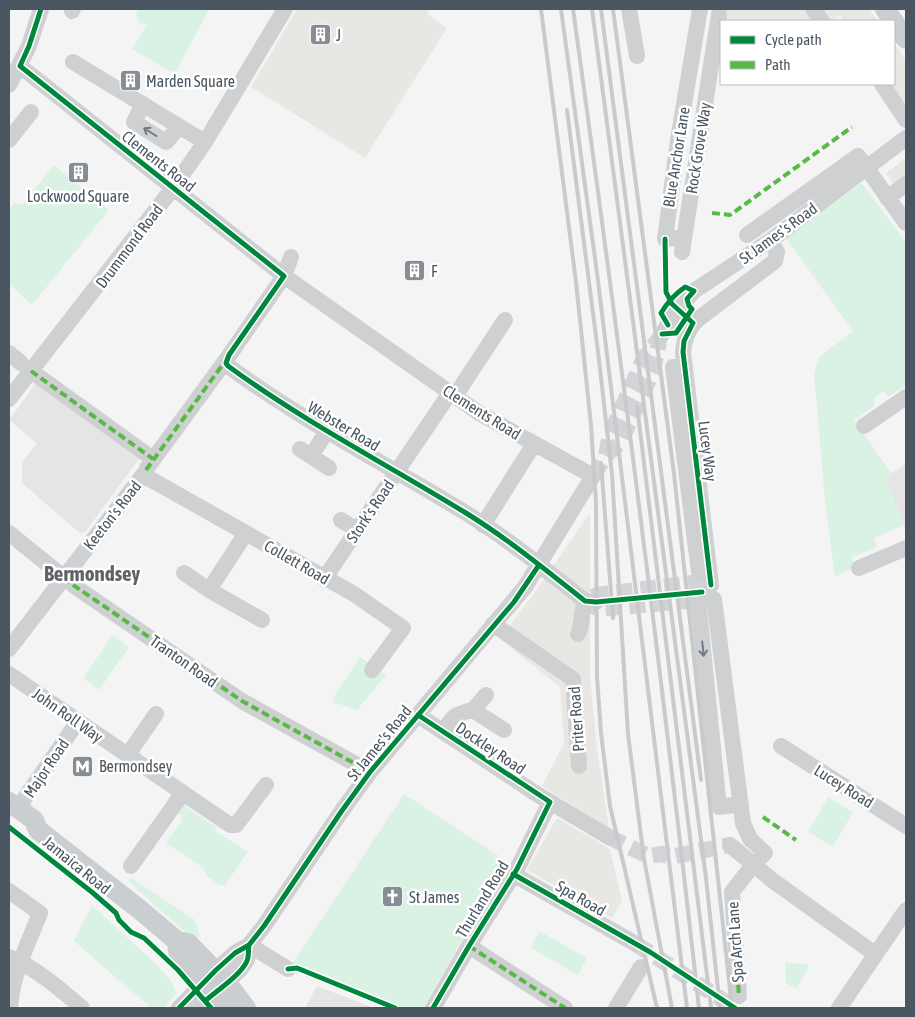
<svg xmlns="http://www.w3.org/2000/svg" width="915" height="1017" viewBox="0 0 915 1017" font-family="'Asap Condensed',sans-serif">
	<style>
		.commercial { fill: #e8e7e3 }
		.education { fill: #e6e5e6 }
		.green { fill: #d9f2e3 }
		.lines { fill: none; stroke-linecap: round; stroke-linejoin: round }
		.minor-tunnel { stroke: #d2d4d7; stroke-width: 16; stroke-dasharray: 16 8; stroke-linecap: butt }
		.minor { stroke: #ced0d2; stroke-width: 16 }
		.major { stroke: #caced1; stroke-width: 20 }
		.rail { stroke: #c9cacc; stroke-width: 4 }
		.quiet { stroke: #58b947; stroke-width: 4; stroke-dasharray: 8 4; stroke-linecap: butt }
		.cycleway-casing { stroke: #fff; stroke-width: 8 }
		.cycleway { stroke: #00873e; stroke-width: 5 }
		.oneway { stroke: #727b83 }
		.labels { text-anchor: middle; stroke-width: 5; stroke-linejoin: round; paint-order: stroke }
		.poi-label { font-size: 16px; fill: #4a5661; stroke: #fff; text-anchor: start }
		.street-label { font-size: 16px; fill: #4a5661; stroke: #fff }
		.district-label { font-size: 21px; font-weight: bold; fill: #5f6368; stroke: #fff }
	</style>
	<rect width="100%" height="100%" fill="#f4f4f4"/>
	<path class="commercial" d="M297,9H430L427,14L447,28L365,158L251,87Z
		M724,9H869L878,21H844L840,15L832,21H722Z
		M894,43L906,61V113L886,84H894Z
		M906,158V177L895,186L886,173Z
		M590,513V677L597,748L609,828L542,786L564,743L560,687L500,639L542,582Z
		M557,818L610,849L622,901L612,918L527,870Z"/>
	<path class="education" d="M36,383L139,459L86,531L81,534L22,483V462L37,443L9,420Z
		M906,464V530L885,478Z
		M317,986L374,1008H305Z"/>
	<path class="green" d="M139,9H209L175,74L132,49L147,25L139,22L136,14Z
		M54,165L109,210L32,305L9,284V210L15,202L22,205Z
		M862,183L906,243V385L888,397L884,391L873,399L875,406L854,420L892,474L885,478L904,525L874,538L877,547L852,557L855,567L835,577L825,500L814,373L820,356L853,331L785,237Z
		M113,635L129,647L99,690L83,678Z
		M360,657L386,675L357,710L333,702L335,699L333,698Z
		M404,794L502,858L505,863L504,870L423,1008H401L292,964Z
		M828,797L853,812L833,847L808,832Z
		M184,805L217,828L215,831L248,852L225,885H219L206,875L204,869L201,866L166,843L182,821L181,816L177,813Z
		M130,877L195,920L200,936L195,941L128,881Z
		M92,905L158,966L173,984L176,994L163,1008H151L74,941Z
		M539,931L587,958L578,975L531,948Z
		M785,962L809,965L797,989L786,983Z"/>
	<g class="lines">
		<path class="minor-tunnel" d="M606,455L620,443L653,371L659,342
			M593,476L606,455L610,435L644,358L661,336
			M700,582L702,592L698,600L598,609L585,601L597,595Z
			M609,837L648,856L662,854L670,857L730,845
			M636,944L735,1008"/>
		<path class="minor" d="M629,9L637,56
			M813,9L822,21
			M72,11L73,9
			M73,62L205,142
			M20,66L284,276L479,413L593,476L525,587L370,772L341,812L264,926L249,945L235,953L216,970L179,1008
			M882,84L906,120
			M9,85L29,46L41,9
			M143,104L134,122L166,142L179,127
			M9,140L31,112
			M887,198L906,184
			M747,235L858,156L906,223
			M684,237L665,239L678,140L700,9
			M682,252L719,14
			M291,257L284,276L226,360L228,366C303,421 386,464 466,513C508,539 546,570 585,601L596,602
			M661,336L674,314L694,291L771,240L906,138
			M9,353L21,363
			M685,366L673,367L699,572
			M31,371L153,459
			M455,396L505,320
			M9,399L173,188L205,142L285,9
			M864,426L906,397
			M300,449L329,468
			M311,456L327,431
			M147,468L226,360
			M341,520L357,530
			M483,525L534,444
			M9,533L77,588L242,701L370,772
			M859,568L906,548
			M184,573L209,590L262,620
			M324,579L450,393
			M711,585L683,352C684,339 688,329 697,320L775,261L777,252L771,240
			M209,590L246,533
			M714,599L743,823L750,839L765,853L753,865L732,892L739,996
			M698,600L719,807L741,804
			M493,624L573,679L579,766
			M578,634C583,623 581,612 585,601
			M9,649L143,475L354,594L403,628L372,670
			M9,674L230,825H236L266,785
			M473,710L504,730
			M418,715L535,793L609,837
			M443,732C453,716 455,714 473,710L486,695
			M781,746L906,826
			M127,756L156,714
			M18,808L74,727
			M730,845L772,880L875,954
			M131,866L182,794
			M513,874L636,944
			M9,891L40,913C28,944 12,975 10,1008
			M249,945L288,969
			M469,946L565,1008
			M9,957C36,968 60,989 82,1008
			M196,1008L240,970L247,960L249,945
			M433,1008L469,946L517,869L550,802
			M616,1008L641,967
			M839,1008L906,910"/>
		<path class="major" d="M885,9L906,39
			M9,802L34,820L38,830L139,909L177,941L188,943L227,983L246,1008
			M177,941L178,951L227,1008"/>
		<path class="rail" d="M541,9L576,282L591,425L596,502L597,677L601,733L610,806L657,1008
			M561,9L597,273L687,1008
			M573,9C619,341 662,675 699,1008
			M592,9L706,878L720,1008
			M601,9L701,780
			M613,9L674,474L732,1008
			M567,110L599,360L612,474L628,734L644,859L672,1008
			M637,406L711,1008
			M601,463L613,618"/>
		<path class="quiet" d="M712,213L730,215L852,127
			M31,371L153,459
			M146,470L226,360
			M63,578L242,701L370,772
			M763,817L796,840
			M733,913L739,996
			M469,946L565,1008"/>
		<defs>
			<path id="cycleway" d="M41,9L29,46L20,66L284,276L229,355L226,363L228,366C303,421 386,464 466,513C508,539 546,570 585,601L596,602L702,592
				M665,239L666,292L672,304L693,323L684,341L683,352L711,585
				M662,334L676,333L692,309L689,306L687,299L694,291L685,287C675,294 667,303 661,313L668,325
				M418,715L550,802L517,869L469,946L433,1008
				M9,827L93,893L116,913L119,920L131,932L144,938L178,970L211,1008
				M513,874L650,952L735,1008
				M288,969L297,968L395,1008
				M205,1001C216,991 241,975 247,961C249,957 248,950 249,945
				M179,1008L216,970L235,953L249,945L264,926L341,812L370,772L514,602L539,565"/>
		</defs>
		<use href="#cycleway" class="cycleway-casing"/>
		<use href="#cycleway" class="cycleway"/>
	</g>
	<defs><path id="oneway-shaft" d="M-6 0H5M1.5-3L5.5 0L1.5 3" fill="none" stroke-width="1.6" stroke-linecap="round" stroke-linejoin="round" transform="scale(1.25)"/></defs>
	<g class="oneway">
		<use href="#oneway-shaft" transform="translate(150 132) rotate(-148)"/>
		<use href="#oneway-shaft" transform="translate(703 649) rotate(84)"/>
	</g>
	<defs>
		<symbol id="building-square" viewBox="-11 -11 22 22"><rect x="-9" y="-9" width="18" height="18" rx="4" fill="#868d94" stroke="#fff"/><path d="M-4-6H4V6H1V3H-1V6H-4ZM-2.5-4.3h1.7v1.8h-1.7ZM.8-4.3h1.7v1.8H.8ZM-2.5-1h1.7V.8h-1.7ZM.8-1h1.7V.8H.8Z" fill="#fff"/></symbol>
		<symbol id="metro-square" viewBox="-11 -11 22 22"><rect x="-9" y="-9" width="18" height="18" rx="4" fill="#868d94" stroke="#fff"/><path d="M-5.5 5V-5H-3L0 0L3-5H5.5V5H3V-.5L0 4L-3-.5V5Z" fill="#fff"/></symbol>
		<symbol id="church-square" viewBox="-11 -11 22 22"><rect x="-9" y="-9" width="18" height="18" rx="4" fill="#868d94" stroke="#fff"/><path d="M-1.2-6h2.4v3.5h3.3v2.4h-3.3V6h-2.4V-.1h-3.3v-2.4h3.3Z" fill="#fff"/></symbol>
	</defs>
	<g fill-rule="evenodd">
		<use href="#building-square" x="308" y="22" width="25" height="25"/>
		<use href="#building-square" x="118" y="68" width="25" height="25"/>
		<use href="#building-square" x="66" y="160" width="25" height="25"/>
		<use href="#building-square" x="402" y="258" width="25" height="25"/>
		<use href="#metro-square" x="70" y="754" width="25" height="25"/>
		<use href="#church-square" x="380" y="884" width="25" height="25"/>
	</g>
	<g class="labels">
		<g class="poi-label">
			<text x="336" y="41">J</text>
			<text x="146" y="87">Marden Square</text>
			<text x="78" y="202" text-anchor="middle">Lockwood Square</text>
			<text x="431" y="277">F</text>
			<text x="99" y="772">Bermondsey</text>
			<text x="409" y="903">St James</text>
		</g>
		<g class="street-label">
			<text transform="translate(698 148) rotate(-81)" y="6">Rock Grove Way</text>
			<text transform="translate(676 157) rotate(-81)" y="6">Blue Anchor Lane</text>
			<text transform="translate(159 161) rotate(38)" y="6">Clements Road</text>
			<text transform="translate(778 233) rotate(-36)" y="6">St James's Road</text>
			<text transform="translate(129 246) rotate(-53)" y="6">Drummond Road</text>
			<text transform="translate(482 412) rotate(32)" y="6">Clements Road</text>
			<text transform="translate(344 426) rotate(31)" y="6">Webster Road</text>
			<text transform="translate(708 451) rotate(83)" y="6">Lucey Way</text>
			<text transform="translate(370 511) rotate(-56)" y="6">Stork's Road</text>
			<text transform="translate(112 515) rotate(-52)" y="6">Keeton's Road</text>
			<text transform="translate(297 562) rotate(30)" y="6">Collett Road</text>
			<text transform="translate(184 661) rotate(35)" y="6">Tranton Road</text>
			<text transform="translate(68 715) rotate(35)" y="6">John Roll Way</text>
			<text transform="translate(576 719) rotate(-94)" y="6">Priter Road</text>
			<text transform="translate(379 743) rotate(-51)" y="6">St James's Road</text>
			<text transform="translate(491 748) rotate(34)" y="6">Dockley Road</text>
			<text transform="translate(46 768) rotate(-56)" y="6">Major Road</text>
			<text transform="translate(844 786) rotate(32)" y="6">Lucey Road</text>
			<text transform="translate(77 865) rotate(39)" y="6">Jamaica Road</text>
			<text transform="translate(581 898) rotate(30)" y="6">Spa Road</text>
			<text transform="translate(482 899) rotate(-59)" y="6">Thurland Road</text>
			<text transform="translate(735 942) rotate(-94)" y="6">Spa Arch Lane</text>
		</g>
		<g class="district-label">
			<text x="92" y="581">Bermondsey</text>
		</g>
	</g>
	<rect width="915" height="1017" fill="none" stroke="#4a5661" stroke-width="20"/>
	<rect x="720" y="20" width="175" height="65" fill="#ffffff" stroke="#b7bbc0"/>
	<rect x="730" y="36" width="25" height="8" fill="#00873e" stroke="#b7bbc0"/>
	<text x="765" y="45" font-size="15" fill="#4a5661">Cycle path</text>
	<rect x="730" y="61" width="25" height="8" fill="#58b947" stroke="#b7bbc0"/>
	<text x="765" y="70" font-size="15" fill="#4a5661">Path</text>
</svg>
